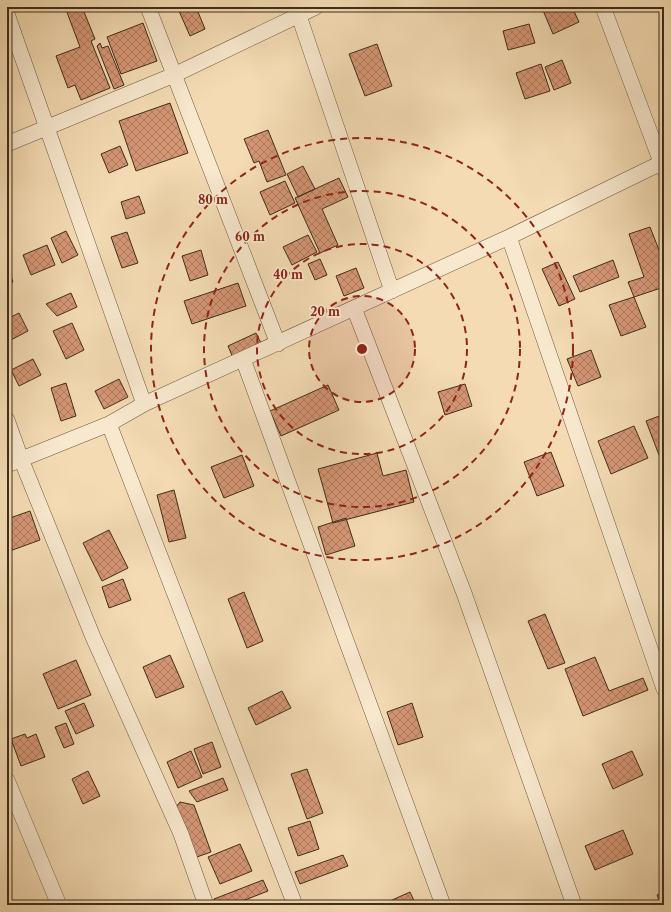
<svg xmlns="http://www.w3.org/2000/svg" width="671" height="912" viewBox="0 0 671 912" font-family="'Libre Caslon Text',serif">
	<style>
		.building { fill: url(#building-cross-hatch); stroke: #3f2e19 }
		.lines { fill: none; stroke-linecap: round; stroke-linejoin: round }
		.street-casing { stroke: #6c5940; stroke-width: 16 }
		.street { stroke: #f8e8ce; stroke-width: 15 }
		.ring { fill: none; stroke: #8f2418; stroke-width: 2; stroke-dasharray: 7 5 }
		.centre { fill: #8f2418; stroke: #f8e8ce; stroke-width: 2 }
		.ring-label { font-size: 12px; text-anchor: middle; font-weight: bold; fill: #8f2418; stroke: #f8e8ce; stroke-width: 3.5; stroke-linejoin: round; paint-order: stroke }
	</style>
	<defs>
		<pattern id="building-cross-hatch" width="8" height="8" patternUnits="userSpaceOnUse"><rect width="8" height="8" fill="#d59675"/><path d="M0 0l8 8M0 8l8-8" fill="none" stroke="#ae7b5f"/></pattern>
	</defs>
	<rect width="100%" height="100%" fill="#f4dbb3"/>
	<filter id="stains"><feTurbulence type="fractalNoise" baseFrequency=".005" numOctaves="4"/><feColorMatrix values="0 0 0 0 .2 0 0 0 0 .09 0 0 0 0 .02 0 0 0 .5 -.17"/></filter>
	<radialGradient id="worn" r=".72"><stop offset=".6" stop-color="#630" stop-opacity="0"/><stop offset="1" stop-color="#630" stop-opacity=".3"/></radialGradient>
	<path class="building" d="M65,7H82L95,39L91,41L110,88L81,100L75,85L68,88L56,56L80,47Z
		M188,7H196L205,29L190,36L179,11Z
		M545,7H572L579,22L553,34L542,8Z
		M143,23L157,61L121,74L107,37Z
		M529,24L535,43L508,50L503,31Z
		M100,43L102,48L108,46L124,85L114,89L97,46Z
		M377,44L392,86L365,96L349,54Z
		M562,60L571,83L554,90L545,67Z
		M541,64L550,91L525,99L516,73Z
		M170,103L188,153L136,171L119,121Z
		M268,130L286,175L267,182L259,161L254,163L244,139Z
		M120,146L128,165L109,173L101,154Z
		M303,166L315,189L298,197L287,174Z
		M339,178L348,197L322,209L338,245L320,253L295,198Z
		M285,181L295,203L270,215L260,192Z
		M139,196L145,213L126,219L121,202Z
		M650,227L659,250L664,248L663,268L664,287L634,297L628,282L644,277L629,234Z
		M66,231L78,255L62,263L51,238Z
		M127,232L138,263L122,268L111,237Z
		M308,235L317,252L292,265L283,247Z
		M47,245L55,265L31,275L23,255Z
		M201,250L208,275L190,281L182,256Z
		M320,259L327,275L315,280L308,264Z
		M613,260L619,277L580,292L573,276Z
		M558,262L575,299L559,306L542,269Z
		M7,264L13,282L7,284Z
		M356,268L364,288L344,296L336,276Z
		M238,283L246,306L192,324L184,301Z
		M71,293L77,307L57,316L46,304Z
		M634,297L646,327L621,336L609,305Z
		M19,313L28,331L7,342V319Z
		M72,323L84,350L66,359L53,331Z
		M256,333L262,345L233,358L228,346Z
		M591,350L601,377L578,386L567,359Z
		M33,359L41,375L19,386L11,370Z
		M119,379L128,397L104,409L95,391Z
		M66,383L76,416L61,421L51,388Z
		M465,384L472,406L445,415L438,392Z
		M328,385L339,410L281,436L270,411Z
		M662,415L664,419V453L659,455L646,421Z
		M634,426L648,458L611,474L598,441Z
		M551,452L564,486L537,496L524,462Z
		M377,453L383,476L406,470L414,502L333,523L318,469Z
		M242,455L254,486L224,498L211,467Z
		M174,490L186,538L169,542L157,495Z
		M30,511L40,540L7,552V519Z
		M346,518L355,546L326,555L318,527Z
		M109,530L128,568L102,581L83,543Z
		M123,579L131,600L109,608L102,587Z
		M244,592L263,641L247,648L228,599Z
		M545,614L565,663L548,669L528,621Z
		M170,655L184,687L156,698L143,667Z
		M595,657L609,691L643,678L648,690L583,716L565,669Z
		M76,660L91,695L58,709L43,674Z
		M282,691L291,708L256,725L248,708Z
		M84,703L94,726L76,734L65,711Z
		M412,703L423,737L398,745L387,712Z
		M66,723L74,744L64,748L55,727Z
		M25,734L27,738L36,734L45,757L21,766L11,739Z
		M212,742L221,767L203,774L194,749Z
		M191,751L202,777L178,788L167,762Z
		M632,751L643,775L613,789L602,764Z
		M307,769L323,813L307,819L291,774Z
		M88,771L100,796L83,804L72,779Z
		M223,778L228,790L197,802L189,791Z
		M180,802L194,805L211,852L194,858L176,807Z
		M310,821L319,849L298,856L288,828Z
		M623,830L633,854L595,870L585,846Z
		M240,844L252,871L220,884L208,857Z
		M343,855L348,866L300,884L295,872Z
		M263,880L268,891L232,905H216L214,899Z
		M410,892L416,905H381Z
		M664,892V905H661L657,895Z"/>
	<g class="lines">
		<defs>
			<path id="street" d="M148,7L278,344
				M296,7L392,291
				M603,7L664,170
				M7,14L144,404
				M7,144L174,75L316,7
				M509,237L664,689
				M354,308L464,593L574,905
				M243,359L443,905
				M7,420L21,459L93,637L181,834L206,905
				M109,424L295,905
				M7,465L109,424L144,404L509,237L661,163
				M7,780L59,905"/>
		</defs>
		<use href="#street" class="street-casing"/>
		<use href="#street" class="street"/>
	</g>
	<circle cx="362" cy="349" r="53" fill="#8f2418" fill-opacity=".12"/>
	<g class="ring">
		<circle cx="362" cy="349" r="53"/>
		<circle cx="362" cy="349" r="105"/>
		<circle cx="362" cy="349" r="158"/>
		<circle cx="362" cy="349" r="211"/>
	</g>
	<circle cx="362" cy="349" r="6" class="centre"/>
	<g class="ring-label">
		<text x="213" y="204">80 m</text>
		<text x="250" y="241">60 m</text>
		<text x="288" y="279">40 m</text>
		<text x="325" y="316">20 m</text>
	</g>
	<rect width="671" height="912" fill="none" stroke="#f4dbb3" stroke-width="24"/>
	<rect x="8" y="8" width="655" height="896" fill="none" stroke="#3f2e19" stroke-width="2"/>
	<rect x="12" y="12" width="647" height="888" fill="none" stroke="#3f2e19"/>
	<rect width="100%" height="100%" filter="url(#stains)"/>
	<rect width="100%" height="100%" fill="url(#worn)"/>
</svg>
